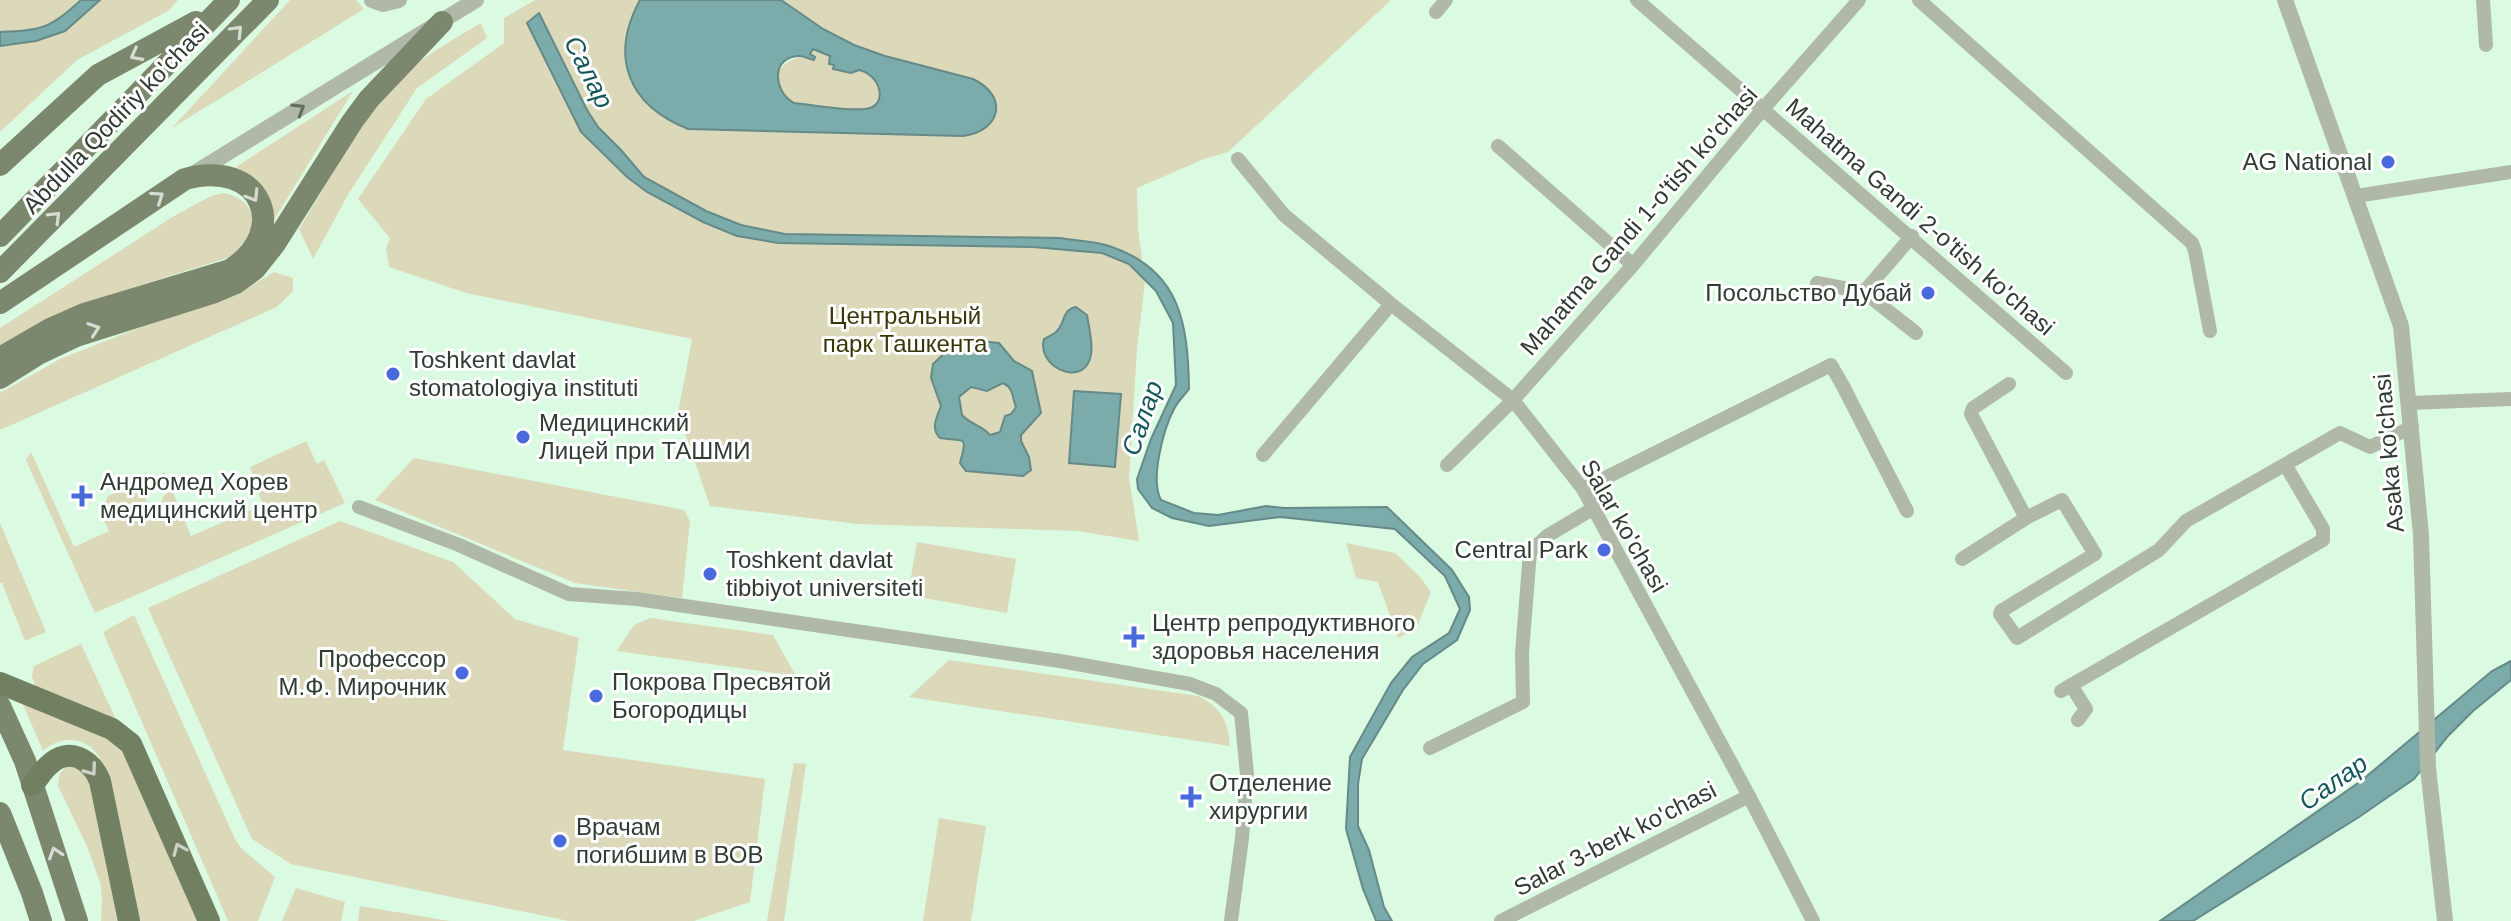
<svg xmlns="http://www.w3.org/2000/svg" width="2511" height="921" viewBox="0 0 2511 921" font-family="Arial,sans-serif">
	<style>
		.green { fill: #dbd9ba }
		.water { fill: #7cabac; stroke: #658a88; stroke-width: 2; fill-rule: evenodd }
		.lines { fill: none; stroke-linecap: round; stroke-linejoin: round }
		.minor { stroke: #b0b8a8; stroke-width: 14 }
		.tertiary { stroke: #b0b8a8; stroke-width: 16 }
		.primary { stroke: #7b886d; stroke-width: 22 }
		.trunk { stroke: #728062; stroke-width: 22 }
		.oneway { stroke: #d7dbd3 }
		.oneway2 { stroke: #636e62 }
		.oneway3 { stroke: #ced3c8 }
		.poi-dot { fill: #486add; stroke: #fff; stroke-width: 3 }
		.labels { text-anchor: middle; stroke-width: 6; stroke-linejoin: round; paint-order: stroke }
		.street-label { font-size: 24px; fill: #303d33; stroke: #fff }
		.poi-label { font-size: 24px; fill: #303d33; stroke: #fff; text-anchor: start }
		.park-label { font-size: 24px; fill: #393606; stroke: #fff }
		.water-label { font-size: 26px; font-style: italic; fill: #145759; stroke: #fff }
	</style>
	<rect width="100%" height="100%" fill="#dafae1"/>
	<path class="green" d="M0,0H178L168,11L77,60L0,132Z
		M290,0H356L364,9L172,128Z
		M535,0H640C618,42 619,72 651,108L991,122L995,113L997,103L973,79L885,56L854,45L823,29L781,0H1391L1228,152L1204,159L1137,188L1138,228L1145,281L1137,349L1129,477L1139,541L1078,531L857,524L710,506L678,413L692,339L466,293L389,267L386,248L390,238L358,199L426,99L504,43V18Z
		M481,23L487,38L417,88L349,193L313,259L299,229C329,181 364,114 404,75C426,54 454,39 481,23Z
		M812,49L831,56L834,65L851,73L859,70C880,74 890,106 865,109C842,111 816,105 794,103C761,84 778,59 810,55Z
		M353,91L272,223C276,196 257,179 236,167Z
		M223,193C241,195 259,211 250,230C246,241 238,249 230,257L81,304L0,347V328L174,216L211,196Z
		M274,272L293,278V291L277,307L0,430V393L60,359L164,318L246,289Z
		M306,441L317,464L324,460L345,503L95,613L26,460L31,452L74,547L109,531L101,514L108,496L165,472L170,483L160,488L154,486L146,490V500L153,505L161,502L164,495L172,490L191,536L263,505L250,467Z
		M414,458L684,510L690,521L682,598L575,583L375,500Z
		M340,521L453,562L515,619L579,638L563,750L765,779L750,902L694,921H569L291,864L252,839L148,608Z
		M0,523L46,632L25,641L2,583H0Z
		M917,542L1016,559L1007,613L908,595Z
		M1346,543L1395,553L1421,578L1431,592L1416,629L1398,638L1378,582L1356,578Z
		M134,615L235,839L242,849L275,877L258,921H228L103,632Z
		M650,618L773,635L796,676L617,651L634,625Z
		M81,644L118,724L39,697L32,676L34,666Z
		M949,660L1198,696C1220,706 1229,722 1230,746L909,697Z
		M22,702L111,738L124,749L201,921H138L100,758C87,736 61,735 43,751Z
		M794,763L806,764L784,921H767Z
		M74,765L89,774L122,921H101L102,897L100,882L86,844L58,786L60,773L68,766Z
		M939,818L986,826L971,921H923Z
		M296,888L345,902L341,921H282Z
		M360,906L450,921H358Z"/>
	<path class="water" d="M81,0H100L65,31L36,41L0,46V32C42,30 50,29 81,0Z
		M640,0H781L823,29L854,45L885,56L973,79C1009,96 1001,131 963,136L688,129C628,105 609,57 640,0ZM813,49L830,56L829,64L834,65L833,69L851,73L859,70C880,74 890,106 865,109C842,111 816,105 794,103C772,91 771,55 801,56C802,56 813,60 814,60L815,57L810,54Z
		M539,13L587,110L598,127L621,150L644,177L706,211L741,225L785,234L1060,238C1076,241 1094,241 1109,246C1180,269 1188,323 1189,389C1184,396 1177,402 1174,409C1163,430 1150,480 1161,500L1194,513L1218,515L1266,506L1284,508L1387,507L1452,570L1469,597L1470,610L1457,640L1423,664L1403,690L1362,759L1358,784V826L1369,850L1384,907L1392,921H1376L1375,918L1363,889L1346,829L1350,757L1391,683L1412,657L1449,633L1460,609L1445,576L1395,529L1280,517L1209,526L1172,518L1152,508L1138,489L1137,479L1151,439L1176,385L1173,323L1156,291L1129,264L1102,253L1033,247L778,243L737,236L703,222L647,192L627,177L581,132L527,23Z
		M1076,307L1087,315C1089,328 1094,347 1090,359C1080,388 1036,365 1044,339C1048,337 1052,335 1056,332C1066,323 1061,310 1076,307Z
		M980,341L999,343L1014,361L1032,371L1041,413L1021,435V441L1029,457L1031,470L1023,476L966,471L960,463C968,434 965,442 940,438C930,428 937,417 941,406L931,378L933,364L947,351L953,349L963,350ZM1003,383C1014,388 1012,398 1016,407L1011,414L1005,416L1000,432L990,435C982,425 971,425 962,415L959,397L971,387L987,391Z
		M1074,391L1121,394L1115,467L1069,463Z
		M2511,661V680L2473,711L2448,736L2414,779L2359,817L2193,921H2160L2361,781L2492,671Z"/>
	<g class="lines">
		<path class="minor" d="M1637,0L2066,373
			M1919,0L2192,243L2195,251L2210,331
			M2483,0L2486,45
			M1436,12L1446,0
			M1498,146L1633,265
			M1238,159L1284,215L1391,304L1513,400L1583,489L1749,796L1813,921
			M2356,196L2511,172
			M1817,283L1864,292L1916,333
			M1864,292L1912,236
			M2009,384L1973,408L1971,414L2026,518L2062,500L2095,554L2001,611L2000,614L2017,638L2159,550L2186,521L2340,433L2370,447L2412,427
			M2410,403L2511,399
			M1263,455L1391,304
			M1447,465L1513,400L1633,265L1763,109L1859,0
			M1583,489L1831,365L1843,386L1907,511
			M359,507L459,545L569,594L637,599L1060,661L1190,684L1216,694L1241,713L1247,774L1242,838L1231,921
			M1962,559L2026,518
			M2071,685L2086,709L2078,720
			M2061,691L2323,540V529L2286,466
			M1430,748L1523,702L1522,653L1530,552L1547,536L1594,508
			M1501,921L1749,796"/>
		<path class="tertiary" d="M372,0L383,4L399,0
			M2285,0L2401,326L2421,535L2428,768L2445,921
			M193,174L476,0"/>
		<path class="primary" d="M0,165L98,75L196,22
			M0,236L229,0
			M0,272L268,0
			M0,303L185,179C261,158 292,230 230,270L84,314L50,329L0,358
			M0,378L40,353L76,336L215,292L236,283L255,269L274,245L352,122L369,99L442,22
			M0,706L25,761L77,921
			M0,813L32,893L41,921"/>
		<path class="trunk" d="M0,683L112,729L131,744L209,921
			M32,785C38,779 42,771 49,765C69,746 91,759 100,781L129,921"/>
	</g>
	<defs><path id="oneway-chevron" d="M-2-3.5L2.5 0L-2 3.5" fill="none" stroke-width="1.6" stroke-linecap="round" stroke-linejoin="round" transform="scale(2)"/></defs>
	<g class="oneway">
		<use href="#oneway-chevron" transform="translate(237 31) rotate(-46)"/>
		<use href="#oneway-chevron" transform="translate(136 55) rotate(152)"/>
		<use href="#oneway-chevron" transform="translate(253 196) rotate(58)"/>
		<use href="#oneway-chevron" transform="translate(158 197) rotate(-34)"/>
		<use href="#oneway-chevron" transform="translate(55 217) rotate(-45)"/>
		<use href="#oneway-chevron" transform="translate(94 329) rotate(-19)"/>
		<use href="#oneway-chevron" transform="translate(55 853) rotate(-108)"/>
	</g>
	<use class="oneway2" href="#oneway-chevron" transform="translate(299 109) rotate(-32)"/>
	<g class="oneway3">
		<use href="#oneway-chevron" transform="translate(91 770) rotate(54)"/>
		<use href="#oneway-chevron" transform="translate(179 849) rotate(-113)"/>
	</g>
	<g class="poi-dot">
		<circle cx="2388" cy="162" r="8"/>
		<circle cx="1928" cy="293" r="8"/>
		<circle cx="393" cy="374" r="8"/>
		<circle cx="523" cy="437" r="8"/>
		<path d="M78 484h8v8h8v8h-8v8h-8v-8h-8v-8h8z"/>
		<circle cx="1604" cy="550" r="8"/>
		<circle cx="710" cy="574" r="8"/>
		<path d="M1130 625h8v8h8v8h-8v8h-8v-8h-8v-8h8z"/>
		<circle cx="462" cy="673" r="8"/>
		<circle cx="596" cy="696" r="8"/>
		<path d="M1187 785h8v8h8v8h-8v8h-8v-8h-8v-8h8z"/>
		<circle cx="560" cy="841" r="8"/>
	</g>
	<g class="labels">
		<g class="street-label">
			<text transform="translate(116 118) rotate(-46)" y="8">Abdulla Qodiriy ko'chasi</text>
			<text transform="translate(1920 217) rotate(41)" y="8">Mahatma Gandi 2-o'tish ko'chasi</text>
			<text transform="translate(1639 221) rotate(-49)" y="8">Mahatma Gandi 1-o'tish ko'chasi</text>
			<text transform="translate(2389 453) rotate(-95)" y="8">Asaka ko'chasi</text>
			<text transform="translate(1624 526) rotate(60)" y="8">Salar ko'chasi</text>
			<text transform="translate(1615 839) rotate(-27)" y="8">Salar 3-berk ko'chasi</text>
		</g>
		<g class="poi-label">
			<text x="2372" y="170" text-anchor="end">AG National</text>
			<text x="1912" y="301" text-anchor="end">Посольство Дубай</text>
			<text x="409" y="368">Toshkent davlat<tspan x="409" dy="28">stomatologiya instituti</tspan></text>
			<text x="539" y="431">Медицинский<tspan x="539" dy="28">Лицей при ТАШМИ</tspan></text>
			<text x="100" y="490">Андромед Хорев<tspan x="100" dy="28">медицинский центр</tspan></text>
			<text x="1588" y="558" text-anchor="end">Central Park</text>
			<text x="726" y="568">Toshkent davlat<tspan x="726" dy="28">tibbiyot universiteti</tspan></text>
			<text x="1152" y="631">Центр репродуктивного<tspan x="1152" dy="28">здоровья населения</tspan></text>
			<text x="446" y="667" text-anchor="end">Профессор<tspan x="446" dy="28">М.Ф. Мирочник</tspan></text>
			<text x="612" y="690">Покрова Пресвятой<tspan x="612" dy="28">Богородицы</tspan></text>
			<text x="1209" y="791">Отделение<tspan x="1209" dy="28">хирургии</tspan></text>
			<text x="576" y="835">Врачам<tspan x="576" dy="28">погибшим в ВОВ</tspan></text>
		</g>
		<g class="park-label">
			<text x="905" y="324">Центральный<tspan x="905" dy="28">парк Ташкента</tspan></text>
		</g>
		<g class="water-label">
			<text transform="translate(589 72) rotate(63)" y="9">Салар</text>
			<text transform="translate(1142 418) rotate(-71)" y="9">Салар</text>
			<text transform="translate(2333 782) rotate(-35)" y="9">Салар</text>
		</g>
	</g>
</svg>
